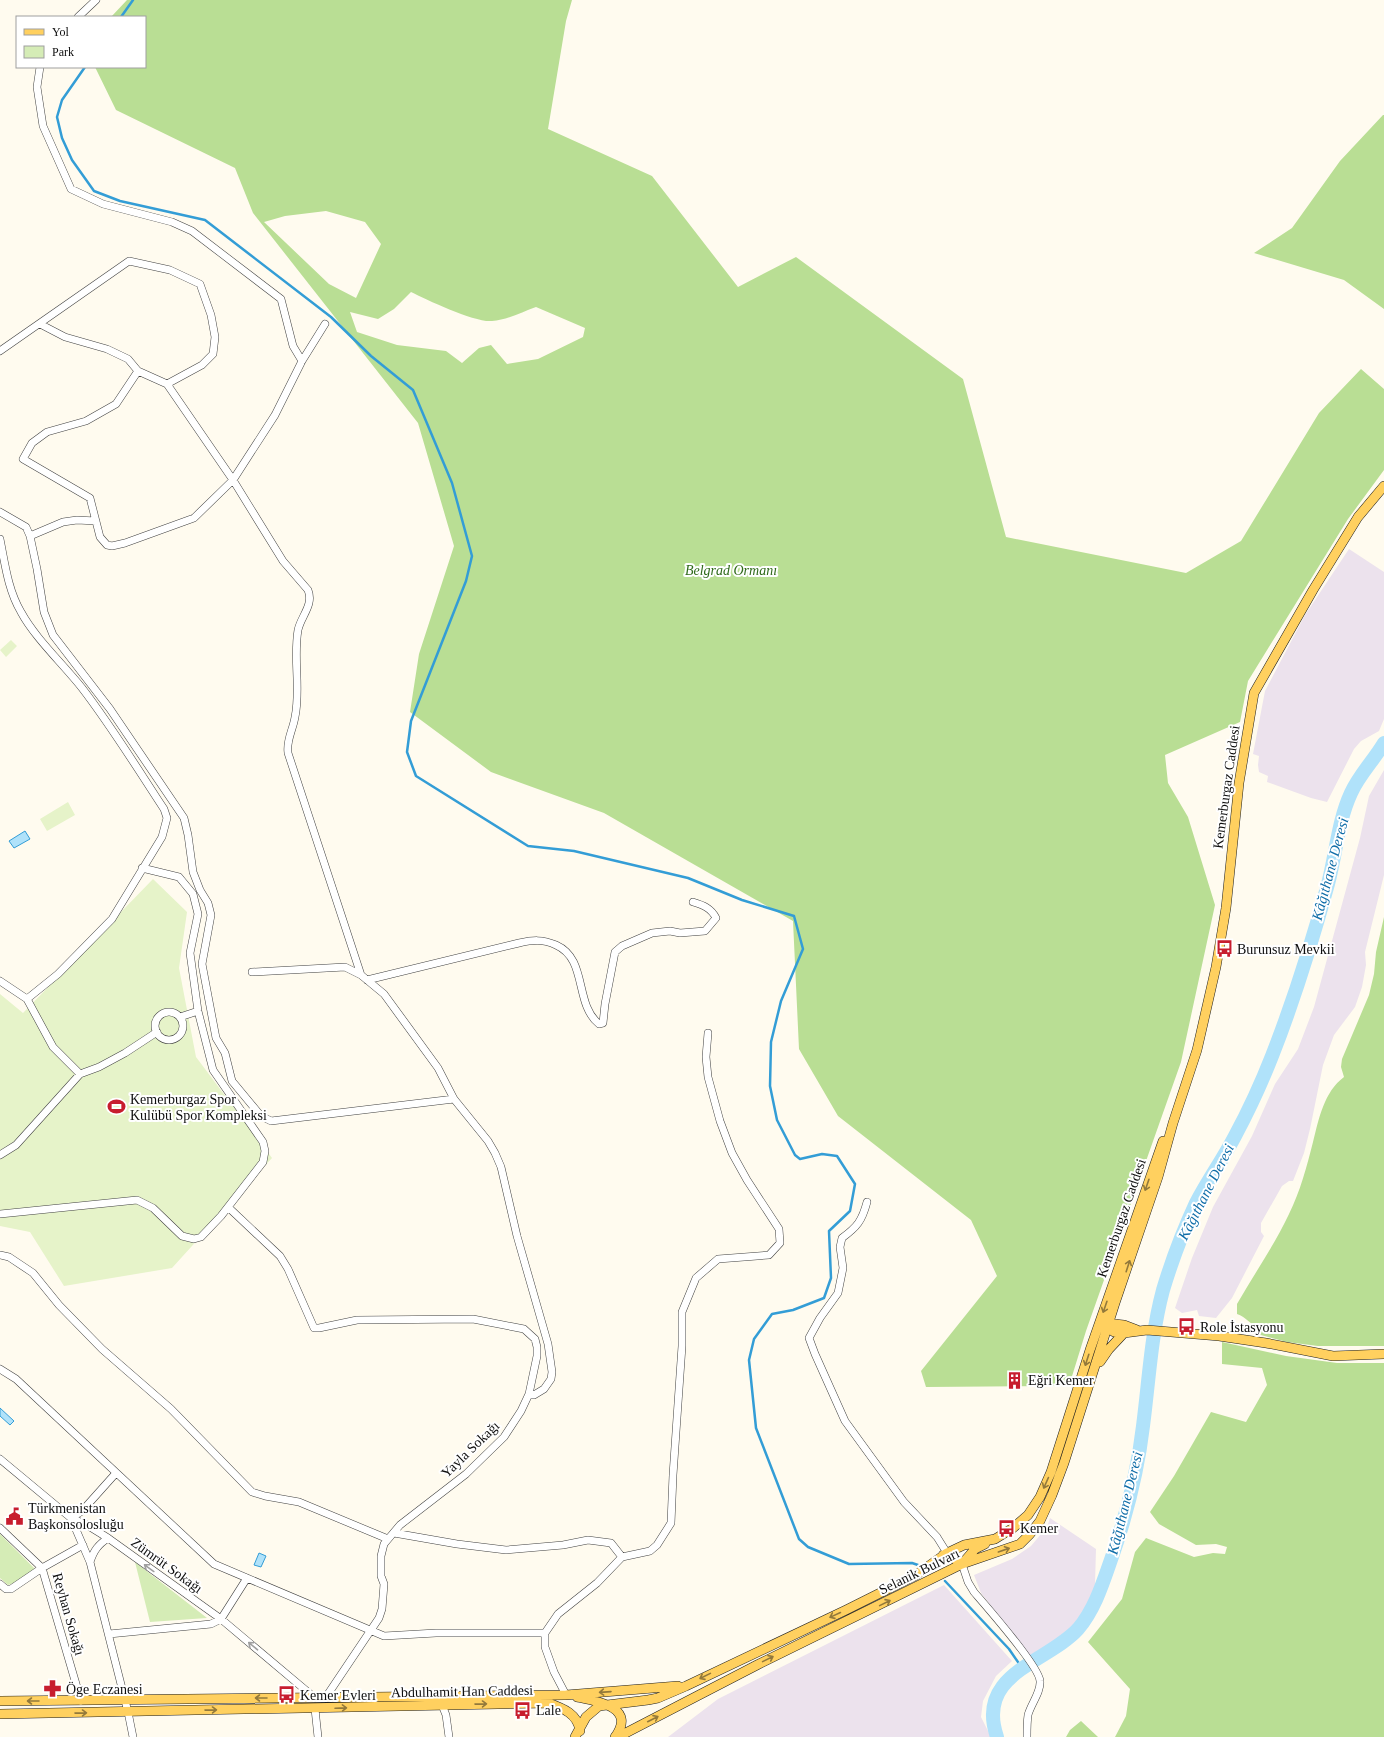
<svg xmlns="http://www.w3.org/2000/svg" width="1384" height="1737" viewBox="0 0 1384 1737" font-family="Georgia,serif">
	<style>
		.industrial { fill: #ece2ed }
		.green { fill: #d5ecb6 }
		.forest { fill: #b9de94; fill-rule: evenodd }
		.pitch { fill: #e6f3c9 }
		.water { fill: #b0e2fa; stroke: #339dd6 }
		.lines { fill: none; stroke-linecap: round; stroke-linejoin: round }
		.stream { stroke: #339dd6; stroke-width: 2.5 }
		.river { stroke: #b0e2fa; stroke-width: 14 }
		.minor-casing { stroke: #414141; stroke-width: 8 }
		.major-casing { stroke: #1f1f1f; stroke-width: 10 }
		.minor { stroke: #fff; stroke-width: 7 }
		.major { stroke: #ffd05f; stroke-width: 9 }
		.oneway { stroke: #93793b }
		.oneway2 { stroke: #9f9f9f }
		.labels { text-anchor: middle; stroke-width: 4; stroke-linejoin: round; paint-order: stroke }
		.park-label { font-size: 14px; font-style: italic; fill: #2f6a1a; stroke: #fff }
		.street-label { font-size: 14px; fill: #0e0e0e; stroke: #fff }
		.poi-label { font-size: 14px; fill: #0e0e0e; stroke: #fff; text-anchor: start }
		.water-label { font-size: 15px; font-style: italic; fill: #0f6da8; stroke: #fff }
	</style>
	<rect width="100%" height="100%" fill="#fffbef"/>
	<path class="industrial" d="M1349,549L1384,572V719L1379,731L1361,741L1354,749L1327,802L1311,798L1267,782L1268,776L1259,772L1258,765L1259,756L1253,754L1265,691L1305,615Z
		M1384,770V875L1365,952L1366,965L1362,987L1355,1007L1334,1035L1323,1065L1310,1129L1304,1153L1293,1181H1289L1282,1186L1261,1223V1232L1264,1236L1232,1298L1216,1318L1199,1316L1197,1310L1182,1313L1175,1308L1192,1258L1213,1207L1252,1136L1275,1084L1298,1049L1314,1007L1360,838L1369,796Z
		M1050,1518L1096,1549L1095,1584L1092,1601L1084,1616L1070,1630L1053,1644L1030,1656L981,1593L974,1575L1012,1559L1031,1546L1047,1527Z
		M944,1585L1012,1661L996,1676L983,1701L981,1717L991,1737H668L718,1699Z"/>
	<path class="green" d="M0,1534L35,1569L20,1581L8,1585L0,1578Z
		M135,1562L207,1618L150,1622Z"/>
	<path class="forest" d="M127,0H572L566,21L548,129L652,176L738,287L796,257L963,379L1006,537L1186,573L1241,541L1319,413L1361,369L1384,389V470L1348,519L1248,681L1240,722L1165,755L1168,783L1188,817L1215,905L1181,1062L1086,1331L1069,1386L926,1387L921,1371L997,1276L971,1220L838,1116L799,1049L793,921L604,813L491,772L410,712L419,654L454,546L418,423L253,213L235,168L116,110L95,67H145V17H111ZM326,211L365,222L381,244L356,298L329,284L264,222L285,216ZM411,292C427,300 476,323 492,321C507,320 522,312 536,307L585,328L583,337L538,359L507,364L491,345L479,348L462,363L446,351L397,345L357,332L350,312L378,319L394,309Z
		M1383,115H1384V309L1344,280L1254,253L1292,228L1340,161Z
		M1384,917V1346H1318L1287,1342L1257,1334V1327C1249,1323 1246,1317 1237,1314V1304C1254,1274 1274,1246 1289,1214C1300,1192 1307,1166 1313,1142C1319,1118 1324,1092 1344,1077L1341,1067L1342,1059L1369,995L1374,974L1376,952Z
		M1222,1342L1286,1356L1337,1363H1384V1737H1115L1126,1716L1130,1689L1088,1642L1122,1599L1135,1552L1146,1538L1194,1557L1213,1553L1225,1554L1227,1547L1216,1544L1196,1545L1159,1524L1150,1512L1174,1476L1211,1412L1246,1422L1267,1385L1262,1368L1222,1364Z
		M1081,1721L1098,1737H1066L1070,1730Z"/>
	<path class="pitch" d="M11,640L17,646L6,657L0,650Z
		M68,802L75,815L47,831L40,819Z
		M153,879L187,912L179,968L196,1057L272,1158L172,1268L64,1286L30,1232L0,1226V994L23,1013Z"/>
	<path class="water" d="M25,831L30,839L14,848L9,841Z
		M0,1408L14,1421L10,1425L0,1416Z
		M259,1553L266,1556L261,1567L254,1565Z"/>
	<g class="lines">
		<path class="stream" d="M121,17L133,0
			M85,67L62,100L57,117L62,138L72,160L94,191L120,201L205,220L331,317L371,356L413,390L452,483L472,556L466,581L411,721L407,752L416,776L528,846L574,851L688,878L742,900L794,916L803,949L781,1001L771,1042L770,1086L777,1120L795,1155L800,1159L822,1154L837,1156L855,1184L850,1211L829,1231L831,1278L824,1298L793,1310L772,1314L754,1339L749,1360L756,1428L799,1539L808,1547L849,1564L912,1563L918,1565
			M945,1581L1009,1649L1022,1668"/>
		<path class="river" d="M997,1737C975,1673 1047,1663 1078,1629C1096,1608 1104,1579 1113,1554C1127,1513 1138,1469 1143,1426C1149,1380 1151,1335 1163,1290C1172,1260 1183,1231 1196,1203C1208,1180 1223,1159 1235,1136C1249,1110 1261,1084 1272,1056C1294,1000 1312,942 1328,884C1336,854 1338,821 1351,793C1359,775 1374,760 1384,743"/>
		<defs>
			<path id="minor" d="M78,17L96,0
				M40,67L37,87L43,126L71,189L103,204L172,222L192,231L281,299L293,346L302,361
				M40,324L65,337L107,349L128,359L138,371L116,404L86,421L47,432L32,443L23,459L90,498L100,537L107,545L112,546L125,543L194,518L233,480L275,415L302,361L325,324
				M0,351L129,261L170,270L200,284L211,315L215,337L213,354L202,365L167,384
				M138,371L167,384L233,480L283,561L308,590C314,605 301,616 298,630C293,659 301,689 295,717C293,730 286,740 288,753L361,975L384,994L438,1068L454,1099L488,1141L495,1153L501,1167L517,1236L548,1344L552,1372L551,1379L544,1389L534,1395L529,1394
				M0,512L26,527L30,536L37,569L44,612L53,635L110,709L184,818L188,835L193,872L200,890L208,903L211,915L202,964L216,1038L225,1053L232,1081L261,1116L271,1121L454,1099
				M30,536L63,522L77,520L96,521
				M0,539C5,564 8,590 21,612C35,638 63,664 82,688C112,727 137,768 164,809L167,818L162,837L112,919L58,974L27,999
				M252,972L345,967L361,975
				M367,980L519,943C533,940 542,939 556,945C588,959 574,1004 599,1024L603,1023L605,1004L615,952L622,946L652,933L670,931L680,933L705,931L716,918C711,908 703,905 693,902
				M0,981L27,999L53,1047L80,1074
				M155 1026a14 14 0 1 1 28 0a14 14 0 1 1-28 0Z
				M180,1017L198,1011
				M0,1155L16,1145L80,1074L99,1067L125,1053L157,1032
				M867,1202C862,1221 857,1227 842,1238L840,1247L843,1268L838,1293L820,1318L809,1338L815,1354L845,1421L904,1502L937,1537L947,1553
				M228,1207L280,1256L288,1269L314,1328H319L357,1320L473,1319L524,1329L535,1339L537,1347V1356L529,1394L521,1411L504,1437L466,1474L400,1525L384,1544L381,1556V1576L384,1584L382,1609L379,1618L326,1697
				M0,1214L137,1200L153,1208L182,1236L194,1239L201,1237L221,1216L263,1162L265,1151L263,1142L213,1070L198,1011L191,960L190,953L198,914L193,894L179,877L142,868
				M0,1255L9,1257L33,1273L59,1305L102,1349L171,1409L252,1492L265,1496L299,1502L388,1539
				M0,1369L16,1379L214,1564L384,1636L436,1633H545
				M0,1459L71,1518L87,1525L108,1538L221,1619L315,1698
				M71,1518L90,1562L128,1712L133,1737
				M71,1518L82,1511L116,1473
				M0,1528L42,1568L81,1701
				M394,1533L457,1544L506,1550L563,1545L588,1540L611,1543L622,1557
				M90,1562C94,1550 98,1545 108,1538
				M962,1564L968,1582L974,1592C986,1606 1039,1666 1040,1681C1041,1692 1031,1704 1028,1715C1027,1722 1027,1730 1027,1737
				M0,1584L6,1589H11L42,1568L83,1545
				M109,1634L211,1624L221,1619L247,1578
				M566,1695L554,1672L545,1647V1633L558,1614L597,1583L622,1557L650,1551L657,1545L671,1523L673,1475L682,1346V1312L696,1278L718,1259L769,1255L780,1243L779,1229L747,1180L732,1153L720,1121L708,1077L706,1057L708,1033
				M442,1705L446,1715L449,1737
				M315,1709L318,1737"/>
			<path id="major" d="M1105,1323L1124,1325L1137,1330
				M1104,1326L1114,1332L1124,1333L1147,1330L1219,1336L1266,1343L1333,1356L1384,1354
				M1100,1362L1109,1349L1124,1333
				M943,1555L955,1559L962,1564L975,1549L985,1544
				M577,1697C597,1701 637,1707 615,1737
				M0,1701L566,1695L678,1686
				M0,1714L548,1703C563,1708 578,1714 580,1731
				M575,1737L586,1717L599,1706L648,1700L658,1698L686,1686L846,1610L916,1575L947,1553L964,1545L995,1539L1013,1528L1028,1515L1040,1497L1051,1472L1090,1350L1163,1141
				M618,1737L757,1665L962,1564L1020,1544L1030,1534L1040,1521L1052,1495L1064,1463L1115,1303L1158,1177L1173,1123L1197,1050L1216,967L1226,908L1239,783L1254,693L1313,590L1358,517L1384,486"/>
		</defs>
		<use href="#minor" class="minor-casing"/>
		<use href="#major" class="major-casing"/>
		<use href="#minor" class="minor"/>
		<use href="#major" class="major"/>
	</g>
	<defs><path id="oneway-shaft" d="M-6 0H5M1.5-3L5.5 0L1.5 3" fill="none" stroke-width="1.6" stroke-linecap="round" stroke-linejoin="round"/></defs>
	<g class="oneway">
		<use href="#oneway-shaft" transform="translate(1147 1185) rotate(109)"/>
		<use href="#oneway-shaft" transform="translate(1128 1266) rotate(-72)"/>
		<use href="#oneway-shaft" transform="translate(1105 1307) rotate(109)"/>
		<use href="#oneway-shaft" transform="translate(1087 1360) rotate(108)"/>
		<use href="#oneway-shaft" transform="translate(1046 1483) rotate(114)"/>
		<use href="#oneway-shaft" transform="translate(1004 1550) rotate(-19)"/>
		<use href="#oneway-shaft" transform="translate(885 1603) rotate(-26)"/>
		<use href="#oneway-shaft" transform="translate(835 1615) rotate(155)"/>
		<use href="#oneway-shaft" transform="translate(768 1659) rotate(-26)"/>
		<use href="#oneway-shaft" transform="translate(705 1676) rotate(154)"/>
		<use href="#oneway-shaft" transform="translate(605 1692) rotate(176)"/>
		<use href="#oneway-shaft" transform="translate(261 1698) rotate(-180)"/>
		<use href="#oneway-shaft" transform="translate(33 1701) rotate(-180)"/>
		<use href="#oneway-shaft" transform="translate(481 1704) rotate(-1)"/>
		<use href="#oneway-shaft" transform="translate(341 1708) rotate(-2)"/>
		<use href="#oneway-shaft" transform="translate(211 1710) rotate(-1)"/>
		<use href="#oneway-shaft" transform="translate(81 1713) rotate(-1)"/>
		<use href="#oneway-shaft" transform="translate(653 1719) rotate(-27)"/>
	</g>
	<g class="oneway2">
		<use href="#oneway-shaft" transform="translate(149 1568) rotate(-144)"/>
		<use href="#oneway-shaft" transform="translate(253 1646) rotate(-140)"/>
	</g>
	<defs>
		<symbol id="bus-bare" viewBox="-9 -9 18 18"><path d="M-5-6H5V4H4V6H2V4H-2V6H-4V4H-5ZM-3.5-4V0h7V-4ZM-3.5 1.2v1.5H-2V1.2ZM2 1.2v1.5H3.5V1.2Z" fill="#c71d2e" stroke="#fff" stroke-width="2.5" paint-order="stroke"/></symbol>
		<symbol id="stadium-bare" viewBox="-9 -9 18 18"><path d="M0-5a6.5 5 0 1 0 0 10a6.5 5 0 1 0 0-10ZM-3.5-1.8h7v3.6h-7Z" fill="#c71d2e" stroke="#fff" stroke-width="2.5" paint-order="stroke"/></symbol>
		<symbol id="building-bare" viewBox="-9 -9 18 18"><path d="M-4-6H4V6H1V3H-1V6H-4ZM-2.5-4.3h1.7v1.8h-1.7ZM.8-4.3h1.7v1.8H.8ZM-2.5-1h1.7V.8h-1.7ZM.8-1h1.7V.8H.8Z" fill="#c71d2e" stroke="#fff" stroke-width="2.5" paint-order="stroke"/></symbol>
		<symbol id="civic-bare" viewBox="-9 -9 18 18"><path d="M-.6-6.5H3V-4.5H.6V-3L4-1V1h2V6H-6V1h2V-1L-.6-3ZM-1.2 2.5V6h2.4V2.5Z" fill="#c71d2e" stroke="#fff" stroke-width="2.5" paint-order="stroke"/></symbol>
		<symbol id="pharmacy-bare" viewBox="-9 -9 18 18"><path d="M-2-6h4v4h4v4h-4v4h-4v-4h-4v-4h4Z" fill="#c71d2e" stroke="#fff" stroke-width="2.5" paint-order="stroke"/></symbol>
	</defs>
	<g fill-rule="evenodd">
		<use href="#bus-bare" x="1212" y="936" width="25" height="25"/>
		<use href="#stadium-bare" x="104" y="1094" width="25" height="25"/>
		<use href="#bus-bare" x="1174" y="1314" width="25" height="25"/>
		<use href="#building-bare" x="1002" y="1368" width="25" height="25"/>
		<use href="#civic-bare" x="2" y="1504" width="25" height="25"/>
		<use href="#bus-bare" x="994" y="1516" width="25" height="25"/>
		<use href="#pharmacy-bare" x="40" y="1676" width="25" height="25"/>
		<use href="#bus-bare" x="274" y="1682" width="25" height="25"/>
		<use href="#bus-bare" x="510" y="1698" width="25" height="25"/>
	</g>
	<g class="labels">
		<g class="park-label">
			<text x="731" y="575">Belgrad Ormanı</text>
		</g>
		<g class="street-label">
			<text transform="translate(1226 787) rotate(-82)" y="5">Kemerburgaz Caddesi</text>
			<text transform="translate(1121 1218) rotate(-71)" y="5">Kemerburgaz Caddesi</text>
			<text transform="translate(470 1449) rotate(-44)" y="5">Yayla Sokağı</text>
			<text transform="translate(167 1565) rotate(36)" y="5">Zümrüt Sokağı</text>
			<text transform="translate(919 1571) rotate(-26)" y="5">Selanik Bulvarı</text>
			<text transform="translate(69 1614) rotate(74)" y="5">Reyhan Sokağı</text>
			<text transform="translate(462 1691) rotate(-1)" y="5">Abdulhamit Han Caddesi</text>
		</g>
		<g class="poi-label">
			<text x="1237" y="954">Burunsuz Mevkii</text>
			<text x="130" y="1104">Kemerburgaz Spor<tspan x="130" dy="16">Kulübü Spor Kompleksi</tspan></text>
			<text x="1200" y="1332">Role İstasyonu</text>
			<text x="1028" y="1385">Eğri Kemer</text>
			<text x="28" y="1513">Türkmenistan<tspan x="28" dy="16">Başkonsolosluğu</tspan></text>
			<text x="1020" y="1533">Kemer</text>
			<text x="66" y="1694">Öge Eczanesi</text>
			<text x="300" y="1700">Kemer Evleri</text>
			<text x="536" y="1715">Lale</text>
		</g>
		<g class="water-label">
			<text transform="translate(1330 869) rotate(-75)" y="5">Kâğıthane Deresi</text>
			<text transform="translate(1206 1192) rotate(-63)" y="5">Kâğıthane Deresi</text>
			<text transform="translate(1125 1503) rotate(-76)" y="5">Kâğıthane Deresi</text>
		</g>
	</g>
	<rect x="16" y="16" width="130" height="52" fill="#ffffff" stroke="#9f9f9f"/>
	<rect x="24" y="29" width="20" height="6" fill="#ffd05f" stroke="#9f9f9f"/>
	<text x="52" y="36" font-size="12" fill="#0e0e0e">Yol</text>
	<rect x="24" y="46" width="20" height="12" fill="#d5ecb6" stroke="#9f9f9f"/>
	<text x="52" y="56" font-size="12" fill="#0e0e0e">Park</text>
</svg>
